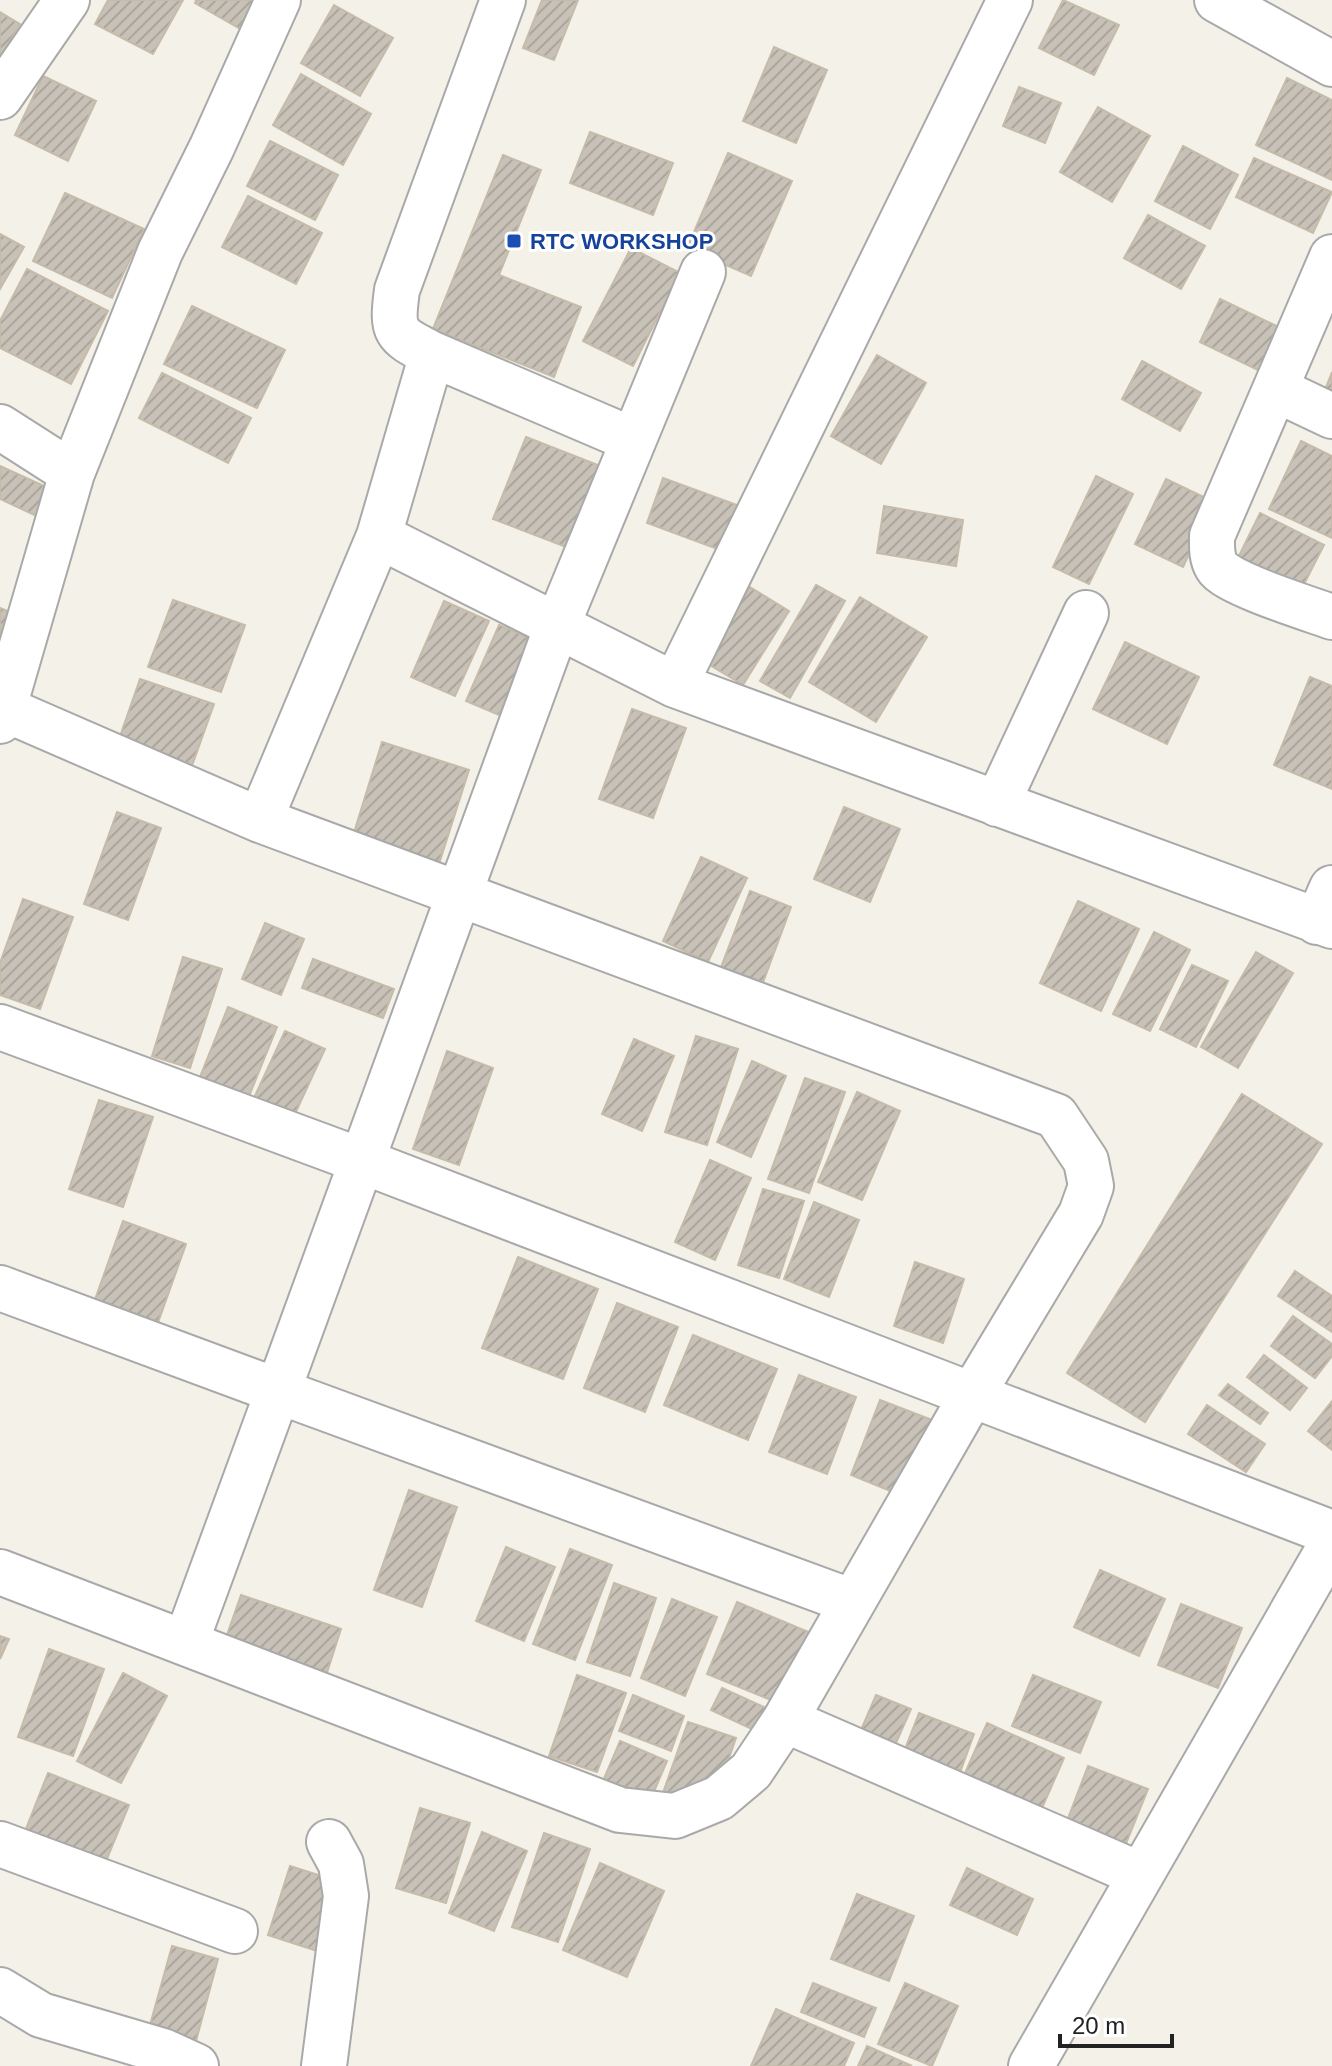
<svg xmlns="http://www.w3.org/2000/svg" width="1332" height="2066" viewBox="0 0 1332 2066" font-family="Helvetica,sans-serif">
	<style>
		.building { fill: url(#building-hatch); stroke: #c6bba9; stroke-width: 2 }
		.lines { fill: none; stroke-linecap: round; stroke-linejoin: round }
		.minor-casing { stroke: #a9a9a9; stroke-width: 48 }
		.minor { stroke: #fff; stroke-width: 44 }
		.transit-dot { fill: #1a4fb4; stroke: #fff; stroke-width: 3 }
		.labels { text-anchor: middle; stroke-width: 6; stroke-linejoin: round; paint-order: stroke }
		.transit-label { font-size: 22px; font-weight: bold; fill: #164399; stroke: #fff; text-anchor: start }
	</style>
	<defs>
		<pattern id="building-hatch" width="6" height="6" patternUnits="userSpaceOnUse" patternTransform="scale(2)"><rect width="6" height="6" fill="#c8c1b7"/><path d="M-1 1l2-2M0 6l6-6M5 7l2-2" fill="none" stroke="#aca69d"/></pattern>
	</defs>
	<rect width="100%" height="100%" fill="#f3f1e8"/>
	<path class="building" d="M108,0H183L153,54L95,24Z
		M196,0H269L249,34L195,3Z
		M542,0H578L554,60L523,48Z
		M1063,0L1119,25L1094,75L1039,48Z
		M334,5L393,38L360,96L301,63Z
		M0,12L20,24L0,58Z
		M774,47L827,70L796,143L743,121Z
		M301,74L371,114L343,165L273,125Z
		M43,76L96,101L68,161L15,135Z
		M1287,78L1332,100V180L1256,145Z
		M1019,87L1061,103L1045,143L1003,126Z
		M1098,107L1150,136L1112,202L1060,172Z
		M590,132L673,163L653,215L570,183Z
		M270,141L338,175L315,220L247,186Z
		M1183,146L1238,175L1210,229L1155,201Z
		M728,153L792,181L751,276L687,248Z
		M503,155L541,170L499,275L581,307L554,377L433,329Z
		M1254,158L1332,192L1313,233L1236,197Z
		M65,193L144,229L112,298L33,261Z
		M248,196L322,233L296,284L222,247Z
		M1148,215L1205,246L1181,289L1124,258Z
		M0,234L24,247L0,289Z
		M631,248L680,273L633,366L583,341Z
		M27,269L108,311L71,384L0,348V321Z
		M1220,299L1285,330L1264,373L1200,342Z
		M192,306L285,350L257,408L164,364Z
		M877,355L926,383L881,464L831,436Z
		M1142,361L1201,393L1180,431L1122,399Z
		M1332,372V399L1323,395Z
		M162,373L251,418L228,463L139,418Z
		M526,437L598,465L566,547L493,519Z
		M1301,441L1332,456V538L1269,509Z
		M0,466L55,491L43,519L0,499Z
		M1096,476L1133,494L1089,584L1053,567Z
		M663,478L748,509L731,554L647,523Z
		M1166,479L1214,502L1183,567L1135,544Z
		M884,506L963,520L956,566L877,553Z
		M1260,513L1324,545L1296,600L1233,568Z
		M816,585L845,601L790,698L760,681Z
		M750,587L789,611L743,685L703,661Z
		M860,597L927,637L876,722L809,682Z
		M173,600L245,625L221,692L148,667Z
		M444,601L489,621L455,696L411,677Z
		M0,608L10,612L0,637Z
		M499,625L532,639L499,715L466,701Z
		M1125,642L1199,677L1167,744L1093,709Z
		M1310,677L1332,686V789L1274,765Z
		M140,679L214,704L189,774L116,748Z
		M632,709L686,728L653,818L599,799Z
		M382,742L469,770L438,867L352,839Z
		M844,807L900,829L870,902L814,879Z
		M117,812L161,828L128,920L84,904Z
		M701,857L747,878L708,962L663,941Z
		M750,891L791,907L762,985L720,970Z
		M23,899L73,917L40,1009L0,995V963Z
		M1078,901L1139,929L1101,1011L1040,983Z
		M265,923L304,939L281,995L242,979Z
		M1154,932L1190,950L1150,1031L1113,1014Z
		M1256,952L1293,973L1238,1068L1201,1047Z
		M183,957L222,969L190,1068L152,1056Z
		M313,959L394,989L383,1018L302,988Z
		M1192,965L1228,981L1196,1047L1160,1029Z
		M228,1007L277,1027L247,1101L198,1082Z
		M285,1031L325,1049L294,1116L254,1098Z
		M696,1036L738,1049L707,1145L665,1132Z
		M634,1039L674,1056L642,1131L602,1114Z
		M447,1051L493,1068L459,1165L413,1149Z
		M752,1061L786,1076L751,1157L717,1142Z
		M805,1078L845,1092L809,1193L768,1179Z
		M857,1092L900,1111L862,1200L818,1182Z
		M1242,1094L1322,1144L1145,1422L1067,1373Z
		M99,1100L153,1117L123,1207L69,1189Z
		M710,1160L751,1178L715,1260L675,1242Z
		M763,1189L804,1201L779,1278L738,1265Z
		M814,1202L859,1220L829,1297L784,1279Z
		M123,1221L186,1244L155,1331L92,1308Z
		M518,1257L598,1289L563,1379L482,1348Z
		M915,1262L964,1279L943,1343L894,1326Z
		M1295,1271L1332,1296V1332L1278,1296Z
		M617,1303L678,1327L645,1412L584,1388Z
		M1293,1316L1332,1344V1356L1315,1378L1271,1346Z
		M693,1335L777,1369L748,1440L664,1405Z
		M1264,1355L1307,1388L1290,1410L1247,1377Z
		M799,1375L856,1397L827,1474L769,1452Z
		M1228,1384L1268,1413L1260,1424L1219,1395Z
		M880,1400L935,1421L905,1497L851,1475Z
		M1332,1401V1450L1308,1431Z
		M1207,1405L1265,1444L1246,1472L1188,1434Z
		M409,1490L457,1507L422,1607L374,1590Z
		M506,1547L555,1567L524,1641L476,1621Z
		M570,1549L612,1565L575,1660L533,1644Z
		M1100,1570L1165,1599L1139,1656L1074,1627Z
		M614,1583L656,1598L630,1676L587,1662Z
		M241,1595L341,1629L323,1685L221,1652Z
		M672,1599L717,1617L685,1696L641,1678Z
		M737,1602L811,1633L781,1704L707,1674Z
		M1181,1604L1242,1628L1218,1688L1158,1665Z
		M0,1636L9,1639L0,1659Z
		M49,1649L104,1669L73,1756L18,1737Z
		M123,1673L167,1696L121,1783L77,1761Z
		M577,1675L626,1693L597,1772L549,1756Z
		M1033,1675L1101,1702L1080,1753L1012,1726Z
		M722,1688L777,1713L767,1736L711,1710Z
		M633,1695L684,1716L671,1751L619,1731Z
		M876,1695L911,1709L889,1759L855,1744Z
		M919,1713L974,1734L958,1778L902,1757Z
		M688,1722L736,1738L706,1824L658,1807Z
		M987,1723L1064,1758L1039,1815L962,1780Z
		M620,1741L667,1761L650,1801L603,1781Z
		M1088,1766L1148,1789L1123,1851L1064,1829Z
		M48,1773L129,1805L102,1871L22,1839Z
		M420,1808L470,1823L446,1903L396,1888Z
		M482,1832L527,1851L494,1931L449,1913Z
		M544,1833L590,1849L558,1942L512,1927Z
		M600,1863L664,1891L627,1977L563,1950Z
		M290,1866L340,1882L317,1951L268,1935Z
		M967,1868L1033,1899L1017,1935L950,1905Z
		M857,1894L914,1916L889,1981L831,1959Z
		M172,1946L218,1959L192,2056L145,2043Z
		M813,1983L876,2008L864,2037L801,2012Z
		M905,1983L958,2006L932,2066L878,2044Z
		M776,2009L854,2043L844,2066H751Z
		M867,2046L912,2066H858Z"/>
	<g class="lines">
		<defs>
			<path id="minor" d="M503,0L397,290C391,334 395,335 432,354L633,440
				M1217,0L1332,64
				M0,97L67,0
				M1332,257L1212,536C1212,546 1211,557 1217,567C1226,583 1310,609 1332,617
				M703,272L557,626L278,1391L853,1602
				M1277,390L1332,416
				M0,427L72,473L0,721
				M72,473L160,252L212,147L278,0
				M379,536L675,685L1332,926
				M675,685L1010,0
				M0,707L260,820L1056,1116L1086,1161L1091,1186L1081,1214L972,1395L785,1720
				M997,804L1086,613
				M260,820L379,536L432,354
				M1317,922L1332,888
				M0,1027L362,1161L1332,1533
				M0,1288L278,1391L186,1642
				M0,1572L620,1810L675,1816L719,1798L751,1771L785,1720L1141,1875
				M0,1844L235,1931
				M0,1990L41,2015L163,2051L196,2066
				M324,2066L346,1896L341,1864L329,1842
				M1031,2066L1332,1543"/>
		</defs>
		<use href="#minor" class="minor-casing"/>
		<use href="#minor" class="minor"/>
	</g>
	<rect class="transit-dot" x="506" y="233" width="16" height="16" rx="4"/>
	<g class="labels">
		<g class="transit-label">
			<text x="530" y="249">RTC WORKSHOP</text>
		</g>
	</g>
	<path d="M1060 2034v12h112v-12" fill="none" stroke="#222222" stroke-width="4"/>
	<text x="1072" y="2034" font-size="24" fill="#222222" stroke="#ffffff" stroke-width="6" paint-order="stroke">20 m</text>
</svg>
